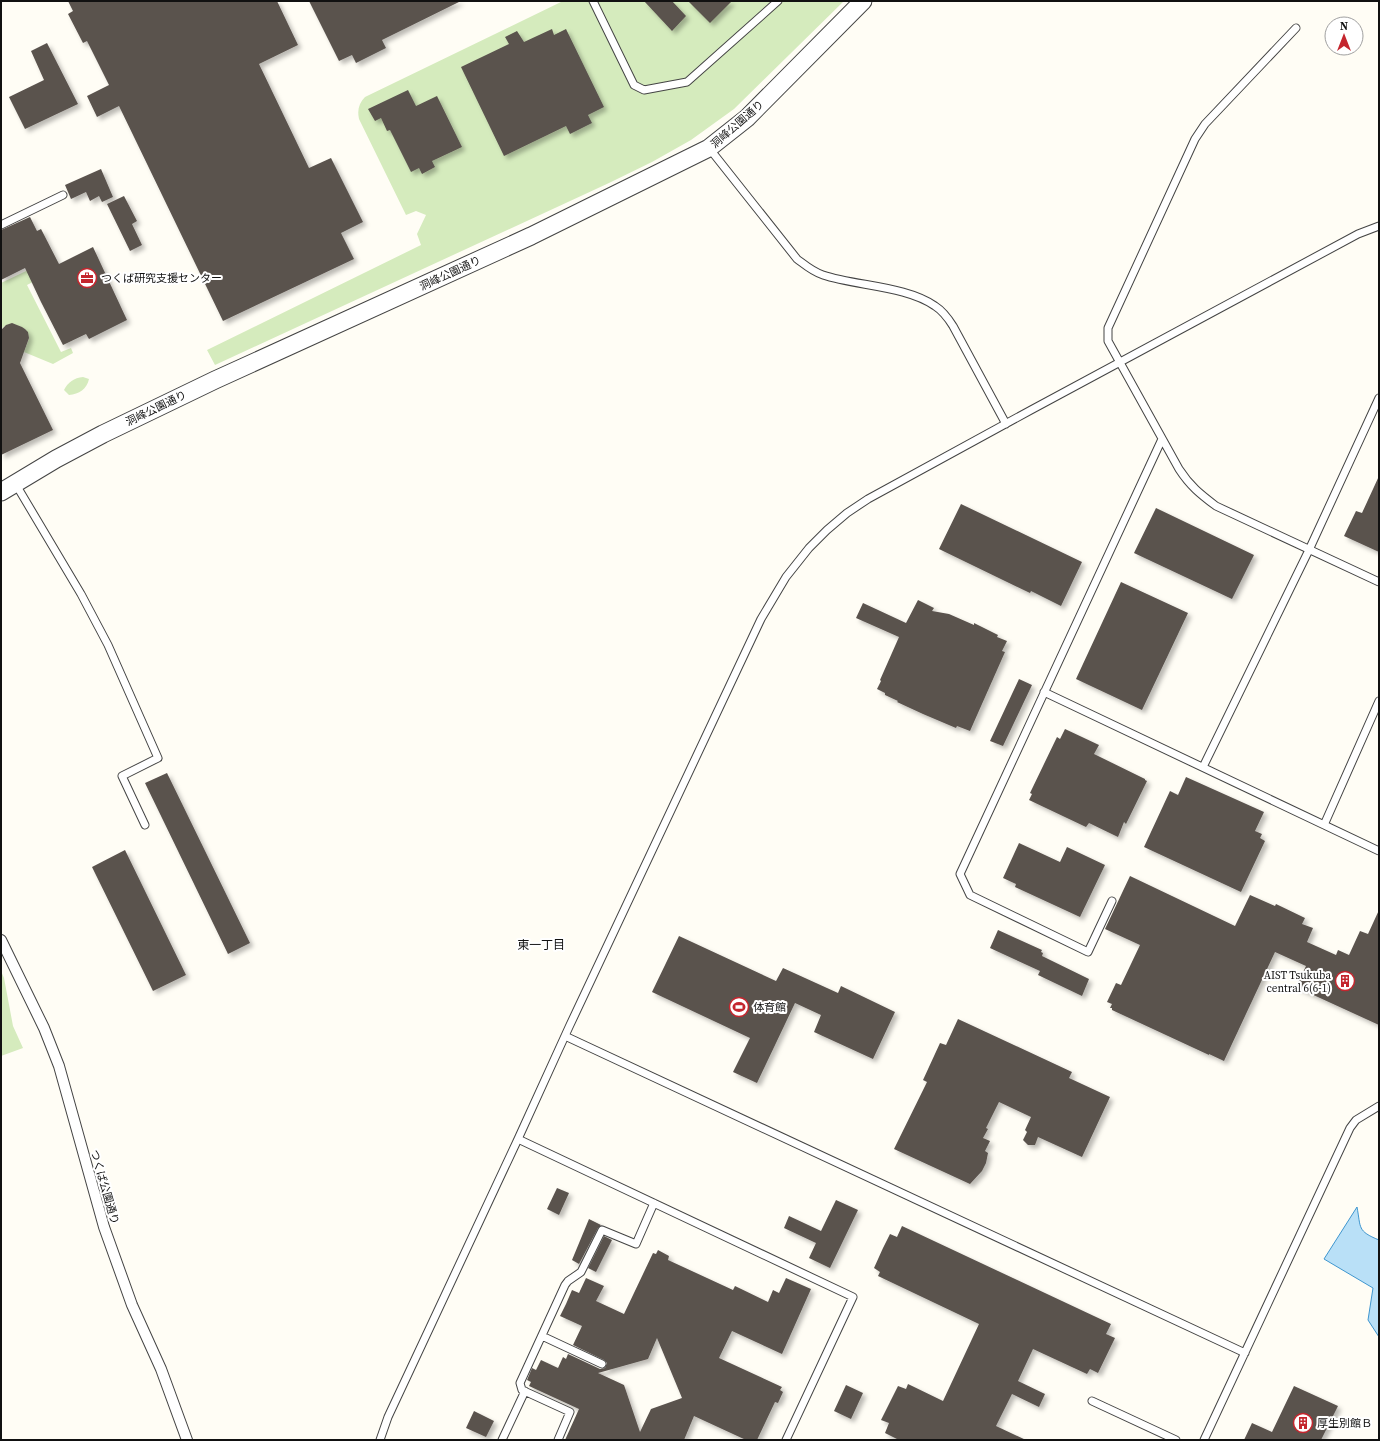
<svg xmlns="http://www.w3.org/2000/svg" width="1380" height="1441" viewBox="0 0 1380 1441" font-family="'Source Serif 4','Noto Sans JP',serif">
	<style>
		.green { fill: #d5ebbd }
		.water { fill: #b9e0f7; stroke: #3f96cf }
		.building { fill: #5a524d; fill-rule: evenodd; filter: url(#shadow) }
		.lines { fill: none; stroke-linecap: round; stroke-linejoin: round }
		.service-casing { stroke: #444; stroke-width: 9 }
		.pedestrian-casing { stroke: #444; stroke-width: 12 }
		.tertiary-casing { stroke: #444; stroke-width: 19 }
		.service { stroke: #fff; stroke-width: 7 }
		.pedestrian { stroke: #fff; stroke-width: 10 }
		.tertiary { stroke: #fff; stroke-width: 17 }
		.labels { text-anchor: middle; stroke-width: 4; stroke-linejoin: round; paint-order: stroke }
		.street-label { font-size: 11px; fill: #111; stroke: #fff }
		.poi-label { font-size: 11px; fill: #111; stroke: #fff; text-anchor: start }
		.neighbourhood-label { font-size: 12px; fill: #111; stroke: #fff }
	</style>
	<defs>
		<filter id="shadow"><feDropShadow dx="3.5" dy="3.5" stdDeviation="2" flood-color="#0004"/></filter>
	</defs>
	<rect width="100%" height="100%" fill="#fffdf5"/>
	<path class="green" d="M563,1H844L734,109L691,140L652,162L609,183L215,365L207,350L421,245L417,234L426,215L416,211L406,215L359,119C357,110 359,103 365,97Z
		M47,261L52,272L27,285L61,352L71,348L73,353L53,364L24,352L29,338L25,329C17,324 7,321 1,330V283Z
		M83,377L89,379C87,389 79,394 69,395L64,390C68,382 74,378 83,377Z
		M1,971L4,978L13,1026L23,1048L1,1056Z"/>
	<path class="water" d="M1357,1207C1361,1228 1357,1231 1379,1240V1337L1368,1320L1373,1288L1324,1259Z"/>
	<path class="building" d="M68,1H277L298,45L259,64L309,168L331,158L363,222L341,233L354,259L223,321L119,106L97,117L87,96L109,85L87,41L83,43L68,14L73,11Z
		M309,1H461L382,40L386,48L356,63L352,55L339,61Z
		M644,1H672L686,16L672,31Z
		M688,1H732L710,23Z
		M552,29L554,35L566,29L604,107L588,115L592,123L570,134L566,126L504,156L461,67L509,44L505,37L517,31L524,42Z
		M47,43L78,104L25,129L9,97L44,80L31,51Z
		M408,90L416,106L437,96L462,147L432,161L435,167L422,174L419,168L411,172L390,130L387,131L381,118L375,121L368,109Z
		M101,169L113,197L102,202L99,196L90,201L86,192L71,199L65,185Z
		M124,196L137,221L132,224L142,245L130,251L107,204Z
		M30,217L37,231L41,229L59,264L93,247L127,320L89,339L86,334L63,345L41,302L25,268L1,280V230Z
		M12,323L22,327L25,329L28,332L29,338L20,363L53,430L1,455V330L6,325Z
		M1379,476V552L1344,536L1356,511L1362,513Z
		M961,504L1082,562L1061,606L1031,591L1030,593L939,549Z
		M1156,508L1254,555L1232,599L1134,553Z
		M1121,582L1188,613L1142,710L1076,679Z
		M918,600L934,608L932,611L949,614L974,625V623L998,635L997,637L1007,641L1002,651L1005,652L970,731L957,726L956,728L923,714L897,702L898,701L885,695V693L877,689L881,681L880,680L899,637L856,618L863,603L906,623Z
		M1019,679L1032,685L1003,746L990,741Z
		M1065,729L1099,745L1094,754L1145,779V780L1147,781L1126,824L1124,822L1118,837L1089,823L1086,827L1029,800L1032,794L1030,793L1057,737L1060,739Z
		M167,773L250,943L228,954L145,783Z
		M1186,777L1264,812L1255,831L1262,834L1260,838L1265,841L1241,892L1144,847L1170,791L1178,795Z
		M1019,843L1060,862L1067,847L1105,865L1080,917L1015,887L1016,884L1003,878Z
		M125,850L186,975L153,991L92,867Z
		M1130,876L1235,926L1250,895L1275,906L1276,904L1305,918L1302,924L1313,928L1307,942L1336,955L1338,950L1349,955L1360,931L1368,934L1379,910V1025L1296,987L1306,966L1275,952L1224,1061L1209,1054V1055L1112,1010V1008H1110L1112,1004L1107,1002L1116,983L1121,985L1140,945L1105,929Z
		M998,930L1042,950L1041,952L1043,953L1042,956L1089,979L1082,996L1038,975L1040,971L990,948Z
		M679,936L776,981L783,968L838,993L841,986L895,1012L873,1059L814,1032L821,1015L795,1003L757,1083L733,1072L750,1038L652,992Z
		M958,1019L1072,1072L1069,1078L1110,1097L1082,1157L1038,1137L1035,1145H1028L1023,1140L1027,1132L1025,1130L1031,1117L999,1102L986,1128L988,1129L983,1138L990,1141L985,1151L988,1153L986,1163L982,1171L970,1184L894,1149L927,1082L923,1080L940,1043L946,1045Z
		M557,1188L569,1193L559,1215L547,1209Z
		M836,1200L858,1210L830,1268L809,1258L816,1243L784,1228L789,1216L821,1231Z
		M589,1219L601,1225L598,1228L579,1264L572,1260Z
		M902,1226L1111,1324L1106,1334L1115,1338L1098,1373L1090,1369L1087,1374L1033,1349L1018,1381L1045,1394L1039,1407L1012,1394L996,1426L1026,1440H899L885,1433L889,1423L881,1420L898,1386L906,1389L908,1384L943,1401L979,1324L878,1276L880,1272L874,1268L883,1248L890,1234L897,1237Z
		M604,1236L612,1240L596,1272L588,1268Z
		M658,1250L669,1256L668,1260L733,1290L735,1286L768,1302L773,1290L779,1293L786,1278L811,1289L782,1354L732,1331L719,1358L782,1387L780,1390L783,1392L778,1403L775,1402L757,1440H746L694,1416L684,1440H565L579,1409L529,1386L531,1382L527,1380L532,1368L536,1370L541,1360L558,1368L563,1357L566,1359L568,1354L600,1369L605,1368L607,1363L604,1360L573,1345L582,1326L560,1316L566,1304L572,1290L579,1293L586,1278L604,1286L596,1301L624,1314L653,1253L656,1254ZM657,1338L682,1398L651,1409L640,1432L624,1385L598,1373L648,1359Z
		M846,1385L863,1393L851,1419L834,1411Z
		M1294,1386L1338,1406L1321,1440H1244L1252,1423L1272,1432Z
		M474,1411L494,1421L486,1437L466,1428Z"/>
	<g class="lines">
		<defs>
			<path id="service" d="M593,1L634,85L644,90L687,82L778,1
				M1296,28L1205,124L1195,139L1108,328V341L1179,469C1190,486 1200,494 1216,506L1379,582
				M709,148L797,259C805,265 813,272 823,275C856,286 907,286 935,306C943,311 948,318 953,326L1006,424
				M1,225L63,195
				M15,483L81,594L108,645L158,758L122,776L145,825
				M1044,692L1379,851
				M1203,767L1309,550L1379,398
				M1324,825L1379,701
				M1112,901L1088,952L970,895L960,874L1162,439
				M565,1036L1245,1353
				M518,1139L853,1297L786,1440
				M542,1336L602,1364
				M1092,1401L1176,1440
				M380,1440L388,1417L518,1139L569,1027L761,619L786,577L809,548L827,530L847,513L868,499L1031,410L1358,234L1379,226
				M502,1440L525,1391
				M558,1440L570,1412L522,1390L520,1383L565,1285L568,1281L581,1272L602,1230L636,1244L654,1203
				M1204,1440L1350,1128L1356,1120L1379,1106"/>
			<path id="pedestrian" d="M1,940L44,1028L59,1066L104,1227L132,1305L161,1369L187,1440"/>
			<path id="tertiary" d="M1,492L56,459L103,434L215,380L531,236L709,148L747,118L863,1"/>
		</defs>
		<use href="#service" class="service-casing"/>
		<use href="#pedestrian" class="pedestrian-casing"/>
		<use href="#tertiary" class="tertiary-casing"/>
		<use href="#service" class="service"/>
		<use href="#pedestrian" class="pedestrian"/>
		<use href="#tertiary" class="tertiary"/>
	</g>
	<defs>
		<symbol id="office-ring" viewBox="-11 -11 22 22"><circle r="9.5" fill="#fff" stroke="#c4262e" stroke-width="1.5"/><path d="M-6-3h4V-5.5h4V-3h4V5H-6ZM-1-4.5V-3h2v-1.5ZM-6 0V1H6V0Z" fill="#c4262e"/></symbol>
		<symbol id="building-ring" viewBox="-11 -11 22 22"><circle r="9.5" fill="#fff" stroke="#c4262e" stroke-width="1.5"/><path d="M-4-6H4V6H1V3H-1V6H-4ZM-2.5-4.3h1.7v1.8h-1.7ZM.8-4.3h1.7v1.8H.8ZM-2.5-1h1.7V.8h-1.7ZM.8-1h1.7V.8H.8Z" fill="#c4262e"/></symbol>
		<symbol id="stadium-ring" viewBox="-11 -11 22 22"><circle r="9.5" fill="#fff" stroke="#c4262e" stroke-width="1.5"/><path d="M0-5a6.5 5 0 1 0 0 10a6.5 5 0 1 0 0-10ZM-3.5-1.8h7v3.6h-7Z" fill="#c4262e"/></symbol>
	</defs>
	<g fill-rule="evenodd">
		<use href="#office-ring" x="76" y="267" width="22" height="22"/>
		<use href="#building-ring" x="1334" y="970" width="22" height="22"/>
		<use href="#stadium-ring" x="728" y="996" width="22" height="22"/>
		<use href="#building-ring" x="1292" y="1412" width="22" height="22"/>
	</g>
	<g class="labels">
		<g class="street-label">
			<text transform="translate(737 124) rotate(-41)" y="4">洞峰公園通り</text>
			<text transform="translate(450 273) rotate(-25)" y="4">洞峰公園通り</text>
			<text transform="translate(156 408) rotate(-26)" y="4">洞峰公園通り</text>
			<text transform="translate(105 1187) rotate(74)" y="4">つくば公園通り</text>
		</g>
		<g class="poi-label">
			<text x="101" y="282">つくば研究支援センター</text>
			<text x="1331" y="979" text-anchor="end">AIST Tsukuba<tspan x="1331" dy="13">central 6(6-1)</tspan></text>
			<text x="753" y="1011">体育館</text>
			<text x="1317" y="1427">厚生別館Ｂ</text>
		</g>
		<g class="neighbourhood-label">
			<text x="541" y="949">東一丁目</text>
		</g>
	</g>
	<rect width="1380" height="1441" fill="none" stroke="#111111" stroke-width="4"/>
	<g transform="translate(1344 36)"><circle r="19" fill="#ffffff" stroke="#a0a0a0"/>
	<path d="M0-3L7 15L0 10L-7 15Z" fill="#c4262e"/>
	<text y="-6" font-size="11" font-weight="bold" text-anchor="middle" fill="#111111">N</text>
	</g>
</svg>
